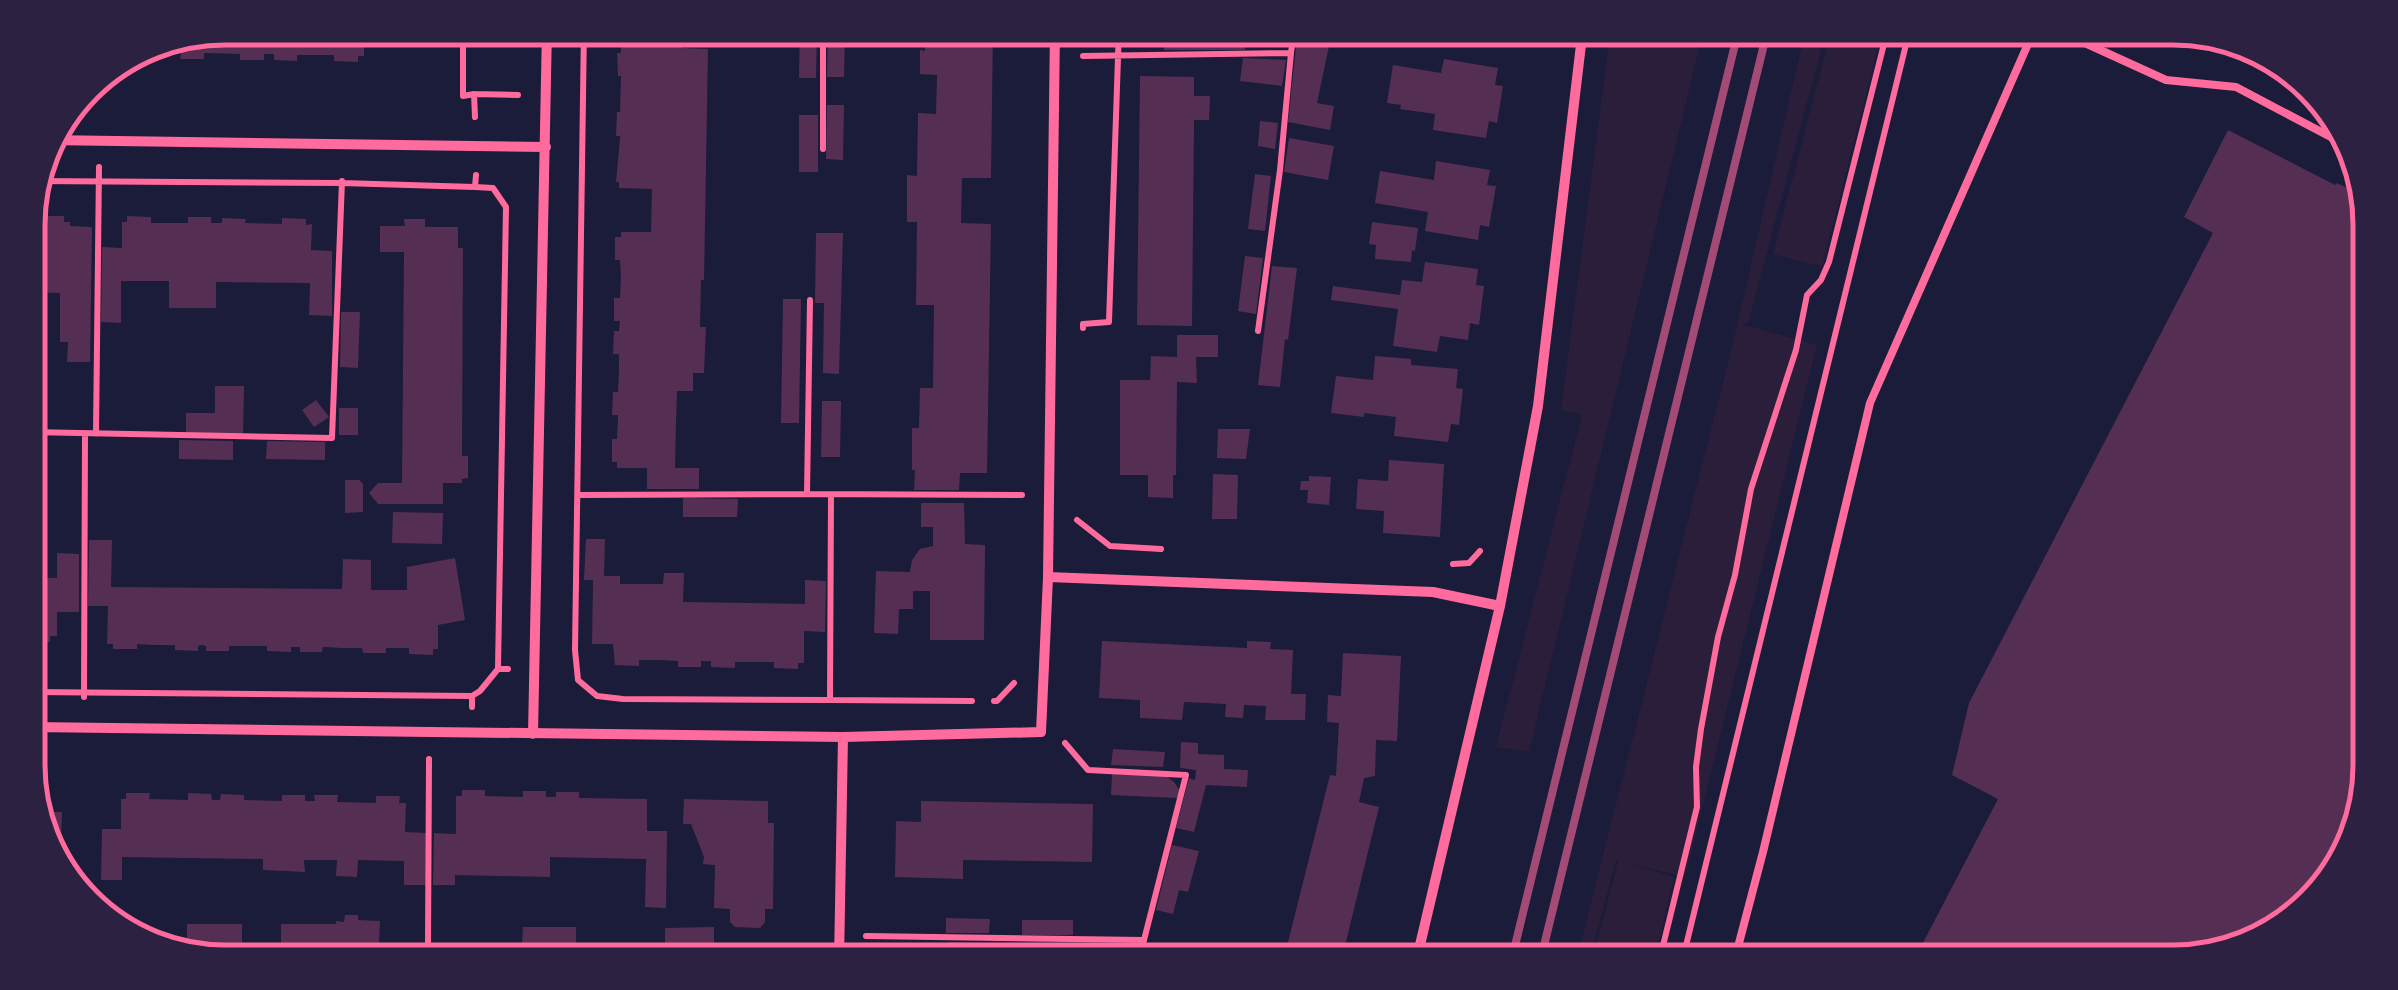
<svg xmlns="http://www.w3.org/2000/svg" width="2398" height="990" viewBox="0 0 2398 990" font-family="'IBM Plex Serif',serif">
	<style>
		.green { fill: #2a1e3b }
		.building { fill: #542f53 }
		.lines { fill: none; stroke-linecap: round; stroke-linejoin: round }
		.path { stroke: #ff6b9d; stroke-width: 6 }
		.service { stroke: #ff6b9d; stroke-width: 8 }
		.minor { stroke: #ff6b9d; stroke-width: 10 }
		.rail { stroke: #a44b75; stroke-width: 8 }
		.rim { fill: none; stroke: #ff6b9d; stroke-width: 5 }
	</style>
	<rect width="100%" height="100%" fill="#1b1b3a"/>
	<path class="green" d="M1611,28H1704L1529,752L1496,747L1582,415L1561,410Z
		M1806,28H1827L1748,323L1741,324L1817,345L1685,877L1628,863L1674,877L1654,962H1592L1618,861L1616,860L1589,962H1576L1732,347Z
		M1832,28H1883L1822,267L1773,254Z"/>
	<path class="building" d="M225,28H399V37L364,36V56H358V62L334,61V55H297V61L274,60V54H264V60H240V54L204,53V59H180L181,53H174L175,37Z
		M618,28H682V48L708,49L704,280H701L700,327H706L704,373H693V391H677L676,421L675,468H699V489H647V468H617V462H612V439H617L618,419V415H612L613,392H618L619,372V354H613L614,331H619L620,321H614V298H620L621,278L620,260H615V237H621V232H651L652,189L619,188V182H616L620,139V136H616L617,112H620L621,76H618L617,53H621V42H617Z
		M800,28H817L816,78H799Z
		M828,28H845L844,77H827Z
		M938,28H993L991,178H962L961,223L991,224L987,473H960L959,490H914L915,470H912V428H919L920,388H933L934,305H916L917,222H907V175L917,176L918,113L936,114L937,75L920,74V50L925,51V30H938Z
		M1164,28H1207V32H1245V50H1164Z
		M1298,28H1338L1336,46H1329L1317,103L1334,106L1330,130L1288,122Z
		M1451,28H1503L1502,38L1451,30Z
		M1243,58L1286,60L1282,86L1240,81Z
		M1444,59L1498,68L1495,85L1503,86L1497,123L1489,121L1486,138L1433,130L1435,114L1400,109L1401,105L1387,103L1393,65L1441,73Z
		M1140,76L1194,77V96H1210L1209,120H1194L1192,326L1137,325Z
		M827,105H844L843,160L826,159Z
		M799,115H818V172H799Z
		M1260,121L1278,123L1275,149L1258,146Z
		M2228,130L2335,185L2337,183L2368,198L2366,201L2369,203L2370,766L2356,840L2283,929L2185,962H1913L1998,799L1952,775L1969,703L2213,233L2184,217Z
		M1289,138L1334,146L1328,180L1284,172Z
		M1436,161L1490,170L1487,185L1496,186L1489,227L1480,225L1478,240L1425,231L1428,212L1375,203L1380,171L1434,180Z
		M1255,174L1271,176L1265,231L1248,229Z
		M41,216H64V222H70V226L92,227L90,362H67L68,342H60V293L28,292V221H41Z
		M127,216L151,217V223H188V217H211V223H222V218L246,219L245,223L282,224V218L306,219V225L312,224L311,250L332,251V316L309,315L310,283L216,282V308H169V281H121V323L101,322L102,247L122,248V222H127Z
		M404,219H425V227H458V248H463L462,456H468V478L462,479V483H443V504H378L369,493L378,483H402L404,252H380V226H405Z
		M1372,222L1418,228L1415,251L1412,250L1411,262L1375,259L1376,245L1369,244Z
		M816,233H843L839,374L823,373L824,303H815Z
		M1245,256L1263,258L1256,314L1238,311Z
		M1425,262L1478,269L1476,285L1484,286L1479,325L1470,323L1468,340L1440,336L1437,352L1393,346L1398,309L1331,300L1333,286L1400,295L1402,280L1422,282Z
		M1272,266L1297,268L1288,340L1285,339L1280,387L1258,385Z
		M783,299H801L799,423H781Z
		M341,312H360L358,368L340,367Z
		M1177,335H1218V357H1196L1197,383L1177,382L1176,475H1173V498L1148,497V475H1120V380H1150L1151,356L1177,357Z
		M1375,356L1411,359V365L1458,369L1456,388L1463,389L1459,425L1451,424L1448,442L1394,436L1396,417L1364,413V417L1331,413L1336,376L1373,380Z
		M215,386H244L243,434L186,433V413H215Z
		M316,400L329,417L314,427L302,410Z
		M822,401H841L840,457H821Z
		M339,408H358V435H339Z
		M1218,429H1250L1246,459L1217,458Z
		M179,440L233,441V460L179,459Z
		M267,441L325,442V460L266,459Z
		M1389,460L1444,464L1440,537L1383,533L1384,511L1356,509L1358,479L1388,481Z
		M1213,474L1238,475L1237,519H1212Z
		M1309,476L1331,477L1329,505L1307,503L1308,490H1300L1301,481H1309Z
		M345,480H359L363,484V512L345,513Z
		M683,498L738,499L737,517H683Z
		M921,503H964L965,544L985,545L984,640H930V591H913V609H899L898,634L874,633L876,571L910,572L912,560L920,549L933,546V527H921Z
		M393,512L443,513L442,544L392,543Z
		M586,539H605L604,576H620V584H663L664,573H684L683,602L805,604V580L826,581L825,632L804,631V663H798V669L774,668V662H735V668L711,667V661H701V667H678V661L662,660H639V666L615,665L613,644H592L593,580H584Z
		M89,540H112L111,587L342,589L343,559L371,560V590H407V567L455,558L465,620L438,625V649H433V655L409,654V648H386V653H363L362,648H343L323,647L322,652H300V647H291V652L267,651V646H229V651H206V646L202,645L198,646V651L175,650V645H155L137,644V649H113V644H107L108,606H88Z
		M57,553L79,554V612H57V636H50V642H30V577L57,578Z
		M1102,641L1247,648V641L1271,642L1270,649L1293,650L1291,694H1306L1305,720H1265L1266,706L1244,705L1243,718L1225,717L1226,704L1184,702L1182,720L1140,718V700L1099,698Z
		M1343,653L1401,656L1397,741L1376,740L1375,776L1364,778L1359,802L1379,807L1341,962H1283L1330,775L1336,776L1339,723L1327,722L1328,695L1341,696Z
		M1181,742L1198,743V754L1224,755V769L1248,770L1247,787L1206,785L1194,832L1176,828L1189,778L1195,780L1196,770L1180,768Z
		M1113,749L1165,752L1163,767L1111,765Z
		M1112,774L1166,776L1174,782L1180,791L1177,798L1111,795Z
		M462,790H485V796L523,797V791H546V797H556V792H579V798L647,799V831H667L666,908L645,907L646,859L550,857V877L455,875V885H433L434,833L456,834V796H462Z
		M126,793H150L149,799L188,800V793L211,794L212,800H220L221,794L244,795V800L282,801V795H305V801H315L314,795H338L337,802L376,803V796H400L399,803H406L405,832L427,833L426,885H404V861L358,860L357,877L336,876L337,860H304L305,872L263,870V859L122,857V880H101L102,829H121V799H126Z
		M684,799L768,801V823H774L773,909H765V922L760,928L735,927L730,922V909L714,908L715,865L703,864L704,857L691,824H683Z
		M921,801L1093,804L1092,862L963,860V879L895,877L896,821L921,822Z
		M36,812H62L61,844H51Z
		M1172,845L1199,851L1188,892L1179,890L1173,914L1156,910Z
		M345,915H358V920L380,921L379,943H281V924H336V921L344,922Z
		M946,918L990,919L989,933H946Z
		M1022,920H1073V935H1022Z
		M187,924H242V943H187Z
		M523,927H576V945L522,944Z
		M714,927V945L665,946V928Z
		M949,942L1025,944V962H949Z
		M1149,943L1165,947L1161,962H1143Z
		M262,953H316L317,962H262Z
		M478,953L642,954V962H477Z
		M663,954L714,955V962H663Z"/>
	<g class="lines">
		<path class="path" d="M463,28V96L474,94L475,117
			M584,28L575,650L578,680L597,696L623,699L830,700L831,495
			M1083,56L1291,53L1294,28
			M474,94L518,95
			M823,149V28
			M36,181L342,183L475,187L476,175
			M475,187L493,188L506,207L498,669H508
			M810,300L807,494L1022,495
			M1083,328V324L1109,322L1119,28
			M1258,331L1280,170L1291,53
			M29,432L332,438L342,181
			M96,434L99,167
			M579,495L807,494
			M1077,520L1110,546L1161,549
			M1453,564L1469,563L1480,551
			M31,692L472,696
			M84,697L85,434
			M830,700L972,701
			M994,701H997L1014,683
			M472,707V696L480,691L498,669
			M1065,743L1088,770L1186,775L1144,940
			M866,936L1144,940L1139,962
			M428,947L812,954
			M173,948L408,947
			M408,962V947H428L429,759
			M1659,962L1697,807L1696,767L1701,729L1718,637L1735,575L1751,489L1796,350L1807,295L1821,280L1829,262L1888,28
			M1682,962L1910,28"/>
		<path class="service" d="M2052,28L2166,80L2236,87L2346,145
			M1734,962L1763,852L1870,403L2035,28"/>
		<path class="minor" d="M47,140L546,147
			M1048,577L1433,592L1500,606
			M31,727L843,737L1041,732L1048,577L1055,28
			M533,734L547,28
			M839,962L843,737
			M1416,962L1500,606L1538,406L1583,28"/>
		<path class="rail" d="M1511,962L1739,28
			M1540,962L1768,28"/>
	</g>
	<path d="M0 0H2398V990H0ZM225 45H2173A180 180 0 0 1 2353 225V765A180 180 0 0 1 2173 945H225A180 180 0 0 1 45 765V225A180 180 0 0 1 225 45Z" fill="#2d2142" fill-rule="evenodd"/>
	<path class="rim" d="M225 45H2173A180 180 0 0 1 2353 225V765A180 180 0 0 1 2173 945H225A180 180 0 0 1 45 765V225A180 180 0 0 1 225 45Z"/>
</svg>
